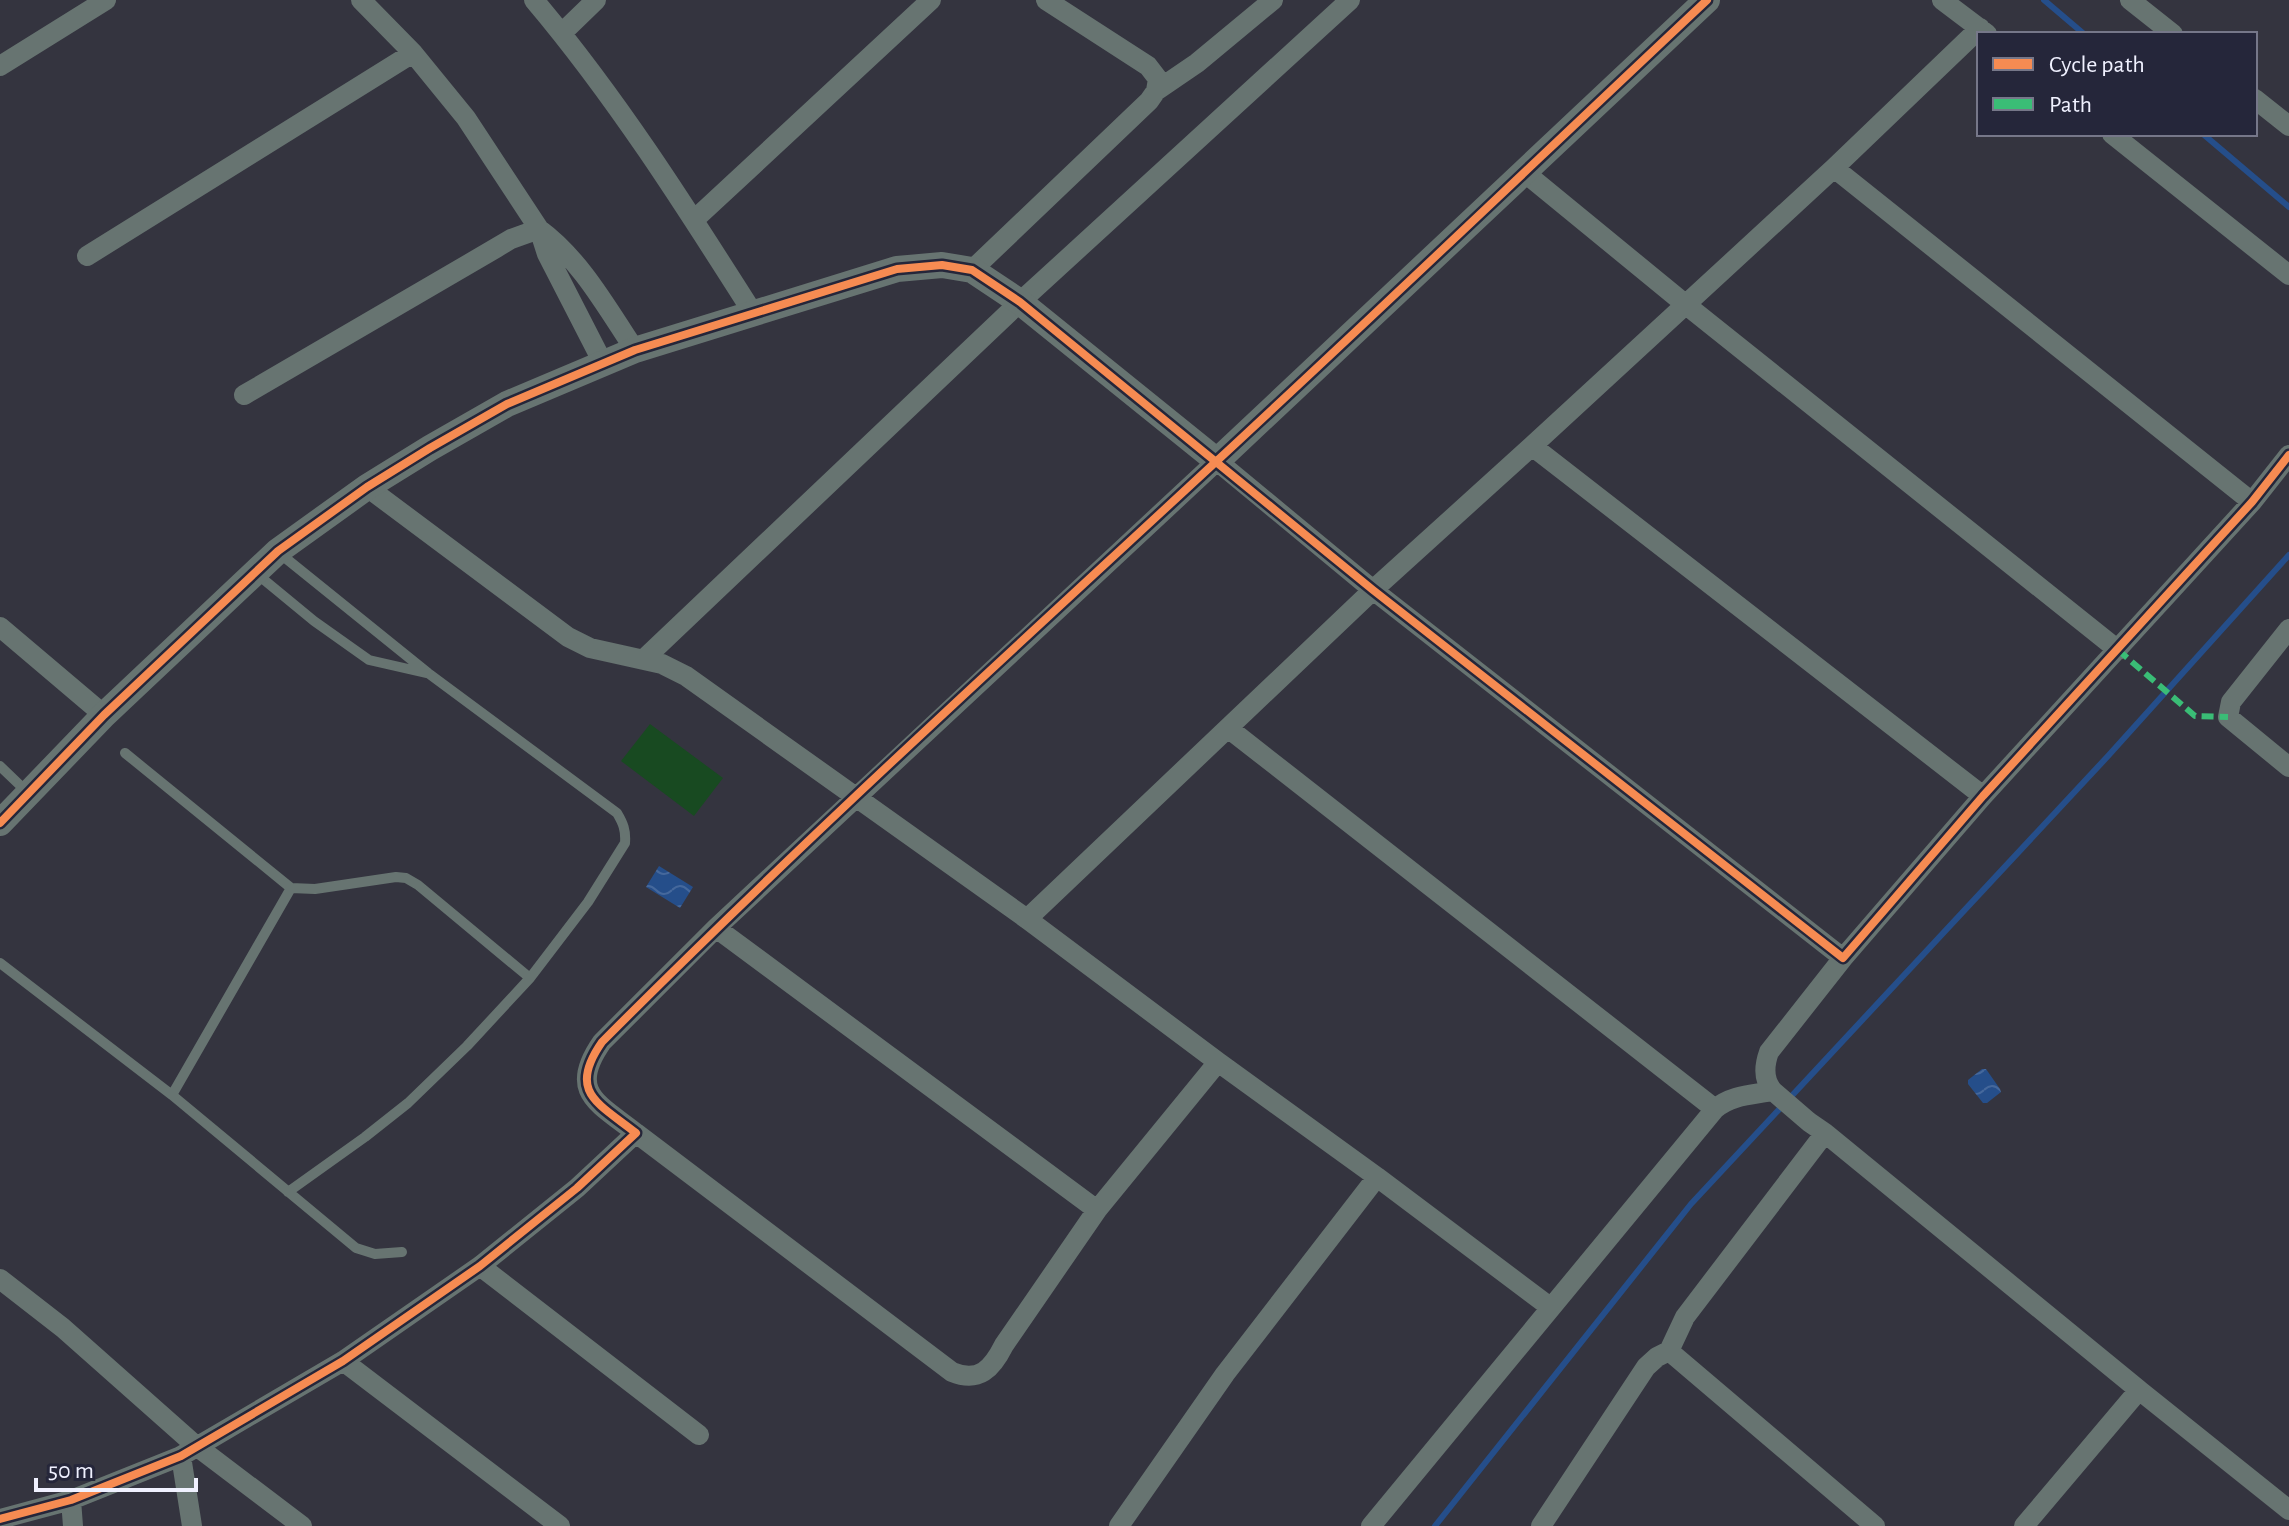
<svg xmlns="http://www.w3.org/2000/svg" width="2289" height="1526" viewBox="0 0 2289 1526" font-family="'Alegreya Sans',sans-serif">
	<style>
		.pitch { fill: #184a21 }
		.water { fill: url(#water-waves) }
		.lines { fill: none; stroke-linecap: round; stroke-linejoin: round }
		.stream { stroke: #254e8a; stroke-width: 6 }
		.service { stroke: #677471; stroke-width: 10 }
		.minor { stroke: #677471; stroke-width: 20 }
		.tertiary { stroke: #677471; stroke-width: 26 }
		.quiet { stroke: #3abd76; stroke-width: 6; stroke-dasharray: 12 6; stroke-linecap: butt }
		.cycleway-casing { stroke: #25263a; stroke-width: 13 }
		.cycleway { stroke: #f68b52; stroke-width: 8 }
	</style>
	<defs>
		<pattern id="water-waves" width="16" height="10" patternUnits="userSpaceOnUse" patternTransform="scale(2)"><rect width="16" height="10" fill="#254e8a"/><path d="M0 5q4-4 8 0t8 0" fill="none" stroke="#45689c"/></pattern>
	</defs>
	<rect width="100%" height="100%" fill="#34343f"/>
	<path class="pitch" d="M650,724L723,778L694,816L621,761Z"/>
	<path class="water" d="M659,866L693,887L680,908L646,887Z
		M1982,1069H1986L2000,1089L2001,1092L1987,1103H1983L1968,1084V1080Z"/>
	<g class="lines">
		<path class="stream" d="M2044,0L2084,34
			M2203,134L2289,207
			M1435,1526L1691,1204L2108,756L2289,555"/>
		<path class="service" d="M278,552L428,673L617,813C623,823 626,830 625,843L588,902L530,978L467,1046L408,1103L365,1137L288,1192
			M257,574L314,621L369,660L426,673
			M125,753L291,888L315,889L396,877L406,878L418,885L530,978
			M0,766L26,791
			M0,963L172,1095L356,1248L375,1254L402,1252
			M172,1095L291,888"/>
		<path class="minor" d="M361,0L413,53L466,118L539,229C580,259 607,308 635,350
			M534,0C616,97 685,206 753,313
			M1942,0L1987,34
			M2130,0L2173,34
			M562,33L596,0
			M0,66L106,0
			M1156,91L1197,63L1273,0
			M2255,99L2289,126
			M2112,134L2289,275
			M1834,168L2252,502
			M1524,172L1685,304L2118,650
			M694,220L931,0
			M539,229L547,254L603,363
			M87,256L413,53
			M972,270L1149,101L1156,91L1158,79L1148,66L1046,0
			M244,395L496,248L511,239L539,229
			M1532,446L1983,796
			M367,487L568,637L590,648L662,664L686,676L1027,919L1218,1062L1377,1177L1225,1374L1119,1526
			M0,627L104,715
			M2289,629L2231,702L2228,717L2289,767
			M644,659L1020,302L1350,0
			M1228,728L1715,1109
			M1027,919L1373,590L1532,446L1834,168L1980,28
			M716,928L1097,1210
			M1773,1091L1809,1122L1825,1133L2139,1390
			M636,1133L952,1372C979,1383 992,1369 1004,1345L1097,1210L1218,1062
			M1377,1177L1550,1307
			M480,1266L699,1435
			M0,1279L63,1328L195,1445L302,1526
			M1669,1351L1875,1526
			M343,1361L560,1526
			M181,1456L192,1526
			M71,1500L73,1526
			M0,1519L71,1500L181,1456L343,1361L480,1266L577,1188L636,1133C598,1103 567,1092 602,1042L716,928L1217,461L1373,590L1843,958L1983,796L2252,502L2289,455
			M1371,1526L1715,1109C1731,1095 1752,1095 1773,1091C1763,1080 1764,1066 1769,1052L1843,958
			M1541,1526L1646,1367L1657,1357L1669,1351L1685,1317L1825,1133
			M2024,1526L2139,1390L2289,1510"/>
		<path class="tertiary" d="M0,823L104,715L278,551L367,487L430,448L507,404L635,350L897,269L942,265L972,270L1020,302L1217,461L1707,0"/>
		<path class="quiet" d="M2118,650L2195,716L2228,717"/>
		<defs>
			<path id="cycleway" d="M0,823L104,715L278,551L367,487L430,448L507,404L635,350L897,269L942,265L972,270L1020,302L1373,590L1843,958L1983,796L2252,502L2289,455
				M0,1519L71,1500L181,1456L343,1361L480,1266L577,1188L636,1133C598,1103 567,1092 602,1042C798,845 1003,659 1207,470C1375,315 1540,157 1707,0"/>
		</defs>
		<use href="#cycleway" class="cycleway-casing"/>
		<use href="#cycleway" class="cycleway"/>
	</g>
	<rect x="1977" y="32" width="280" height="104" fill="#25263a" stroke="#767789" stroke-width="2"/>
	<rect x="1993" y="58" width="40" height="12" fill="#f68b52" stroke="#767789" stroke-width="2"/>
	<text x="2049" y="72" font-size="24" fill="#f0f1ff">Cycle path</text>
	<rect x="1993" y="98" width="40" height="12" fill="#3abd76" stroke="#767789" stroke-width="2"/>
	<text x="2049" y="112" font-size="24" fill="#f0f1ff">Path</text>
	<path d="M36 1478v12h160v-12" fill="none" stroke="#f0f1ff" stroke-width="4"/>
	<text x="48" y="1478" font-size="24" fill="#f0f1ff" stroke="#25263a" stroke-width="6" paint-order="stroke">50 m</text>
</svg>
